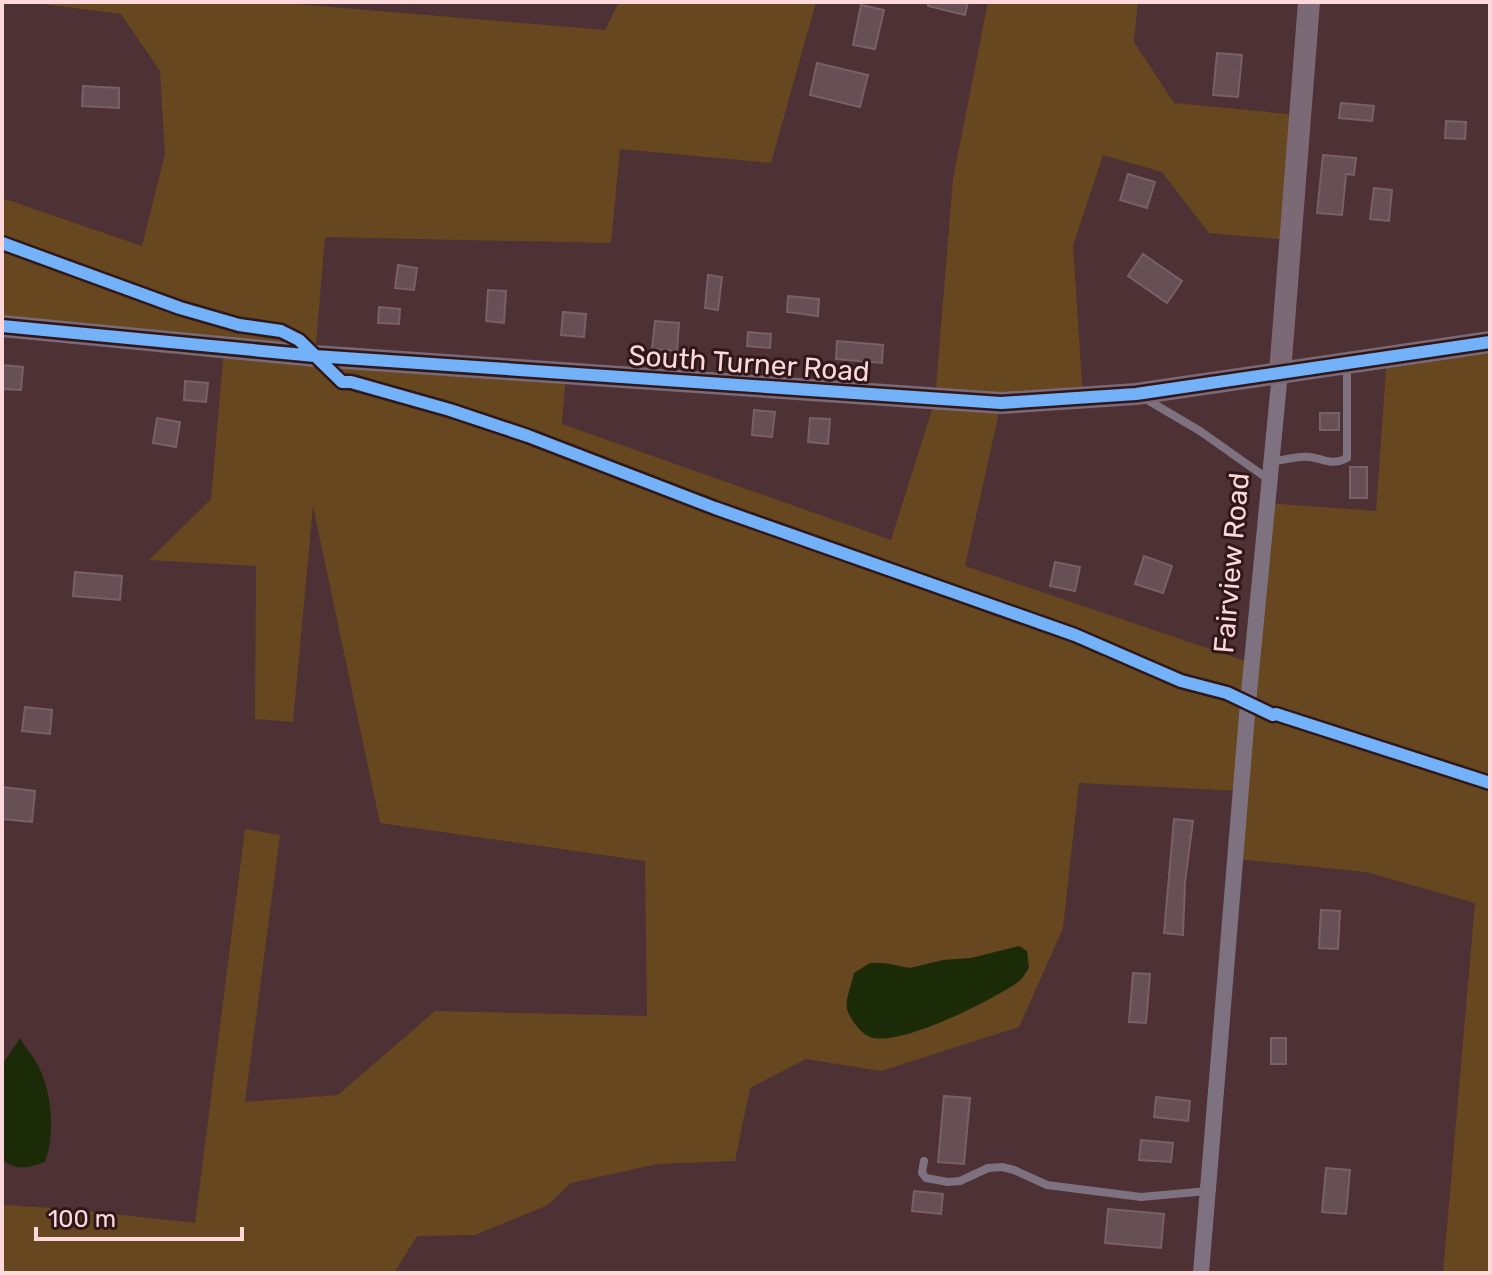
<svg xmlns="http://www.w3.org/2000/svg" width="1492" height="1275" viewBox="0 0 1492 1275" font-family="Rubik,sans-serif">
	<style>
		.green { fill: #67471f }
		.water { fill: #1b2b08 }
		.building { fill: #664f55; stroke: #786066; stroke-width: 2 }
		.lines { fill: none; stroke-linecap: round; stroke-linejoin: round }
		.lane { stroke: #7e7280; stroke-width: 8 }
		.street { stroke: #7e7280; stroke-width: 16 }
		.secondary { stroke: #7c6976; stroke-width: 22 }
		.cycleway-casing { stroke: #30171a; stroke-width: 17 }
		.cycleway { stroke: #73b2f8; stroke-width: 12 }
		.labels { text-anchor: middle; stroke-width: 6; stroke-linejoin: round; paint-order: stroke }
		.street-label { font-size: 28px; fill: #fcd8db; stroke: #30171a }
	</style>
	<rect width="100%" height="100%" fill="#4d3134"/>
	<path class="green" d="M28,2H273L605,30L619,2H816L771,163L620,149L611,243L325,237L315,356L566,374L562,424L891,540L935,400L953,179L988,2H1138L1134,42L1174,103L1300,115L1289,240L1209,233L1162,172L1103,155L1073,245L1083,399L1001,403L965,566L1251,663L1266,503L1376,511L1387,356L1490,342V1273H1443L1475,903L1366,872L1237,859L1241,791L1079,783L1063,928L1019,1027L881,1071L806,1059L750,1088L735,1161L657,1164L571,1183L548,1205L475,1235L417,1236L394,1273H2V1205L68,1209L195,1223L245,829L280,835L245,1102L338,1095L435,1011L647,1016L645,861L380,823L313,506L293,722L255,719L256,566L149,560L211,499L224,348L2,326V198L142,246L165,154L160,71L121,14Z"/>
	<path class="water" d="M1019,946L1027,951L1029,968C1025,973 1023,979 1018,982C993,1000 898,1048 870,1037C860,1033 850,1019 847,1009C845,999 852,983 854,973L870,963H884L910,968L943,960L971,958Z
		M20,1038C24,1046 30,1052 35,1060C52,1089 56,1131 45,1162C28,1168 17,1171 2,1160V1065Z"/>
	<path class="building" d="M928,2H968L965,15L928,6Z
		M861,5L884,10L875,49L853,45Z
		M1217,53L1242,55L1238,97L1213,95Z
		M817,63L868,75L860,107L810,95Z
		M83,86L119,88V108L82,106Z
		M1341,103L1374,106L1372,121L1339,118Z
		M1446,121L1466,122L1465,139L1445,138Z
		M1323,155L1356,158L1354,175L1346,174L1342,215L1317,213Z
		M1128,174L1155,182L1147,208L1120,200Z
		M1374,188L1392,190L1389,221L1370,219Z
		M1143,254L1182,281L1167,303L1128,276Z
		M398,265L417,268L414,290L395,288Z
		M708,275L722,277L718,310L705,308Z
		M488,290L506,291L504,323L486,321Z
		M788,296L819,299L818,316L787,312Z
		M379,307L400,309L399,324L378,323Z
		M563,312L586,314L584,337L561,335Z
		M655,321L679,323L677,351L652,349Z
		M748,332L771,334L770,348L747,346Z
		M837,341L883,345L882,363L836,359Z
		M3,365L23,367L21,390L2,389Z
		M185,381L208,383L206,402L184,400Z
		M754,410L775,412L772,437L752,435Z
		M1320,413H1339V430H1320Z
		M157,418L180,422L176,447L153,443Z
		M810,418L830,419L828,444L808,442Z
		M1350,467H1367V498H1350Z
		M1144,556L1172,566L1163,593L1135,584Z
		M1055,562L1080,567L1075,591L1050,586Z
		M75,572L122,576L120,600L73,596Z
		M25,707L52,710L50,734L22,731Z
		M2,787L35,791L32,822L2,819Z
		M1174,819L1193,821L1185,882L1183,935L1164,933Z
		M1321,910L1340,911L1338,949L1319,948Z
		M1133,973L1150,974L1146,1023L1129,1022Z
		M1271,1038H1286V1064H1271Z
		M944,1096L970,1098L964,1164L938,1162Z
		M1156,1097L1190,1101L1188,1121L1154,1117Z
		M1141,1140L1173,1143L1171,1162L1139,1160Z
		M1326,1168L1350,1170L1346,1214L1322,1212Z
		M914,1191L943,1194L941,1214L912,1211Z
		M1108,1209L1164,1214L1161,1248L1105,1243Z"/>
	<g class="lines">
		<path class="lane" d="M1144,398L1200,431L1268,479
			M1271,461C1284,461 1298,455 1310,457C1325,459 1332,466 1347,458V366
			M924,1161L922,1173L926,1178L948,1182L960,1181L988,1168L1002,1167L1014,1170L1047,1185L1141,1197L1208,1191"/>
		<path class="street" d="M1201,1273L1248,703L1280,373"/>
		<path class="secondary" d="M2,326L315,356L1001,403L1136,394L1490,342
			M1280,373L1309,2"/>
		<defs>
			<path id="cycleway" d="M2,243L180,308L239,325L281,331L299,340L342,382H351L450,410L528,436L715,508L1075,635L1181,681L1227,693L1273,715L1276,714L1490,783
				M2,326L315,356L1001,403L1136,394L1490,342"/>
		</defs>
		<use href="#cycleway" class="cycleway-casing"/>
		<use href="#cycleway" class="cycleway"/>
	</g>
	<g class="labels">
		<g class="street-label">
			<text transform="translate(749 363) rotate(4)" y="10">South Turner Road</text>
			<text transform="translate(1231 563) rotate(-85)" y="10">Fairview Road</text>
		</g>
	</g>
	<rect width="1492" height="1275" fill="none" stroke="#fcd8db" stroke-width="8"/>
	<path d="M36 1227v12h206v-12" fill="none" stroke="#fcd8db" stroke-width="4"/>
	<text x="48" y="1227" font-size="24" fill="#fcd8db" stroke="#30171a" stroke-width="6" paint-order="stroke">100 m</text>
</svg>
